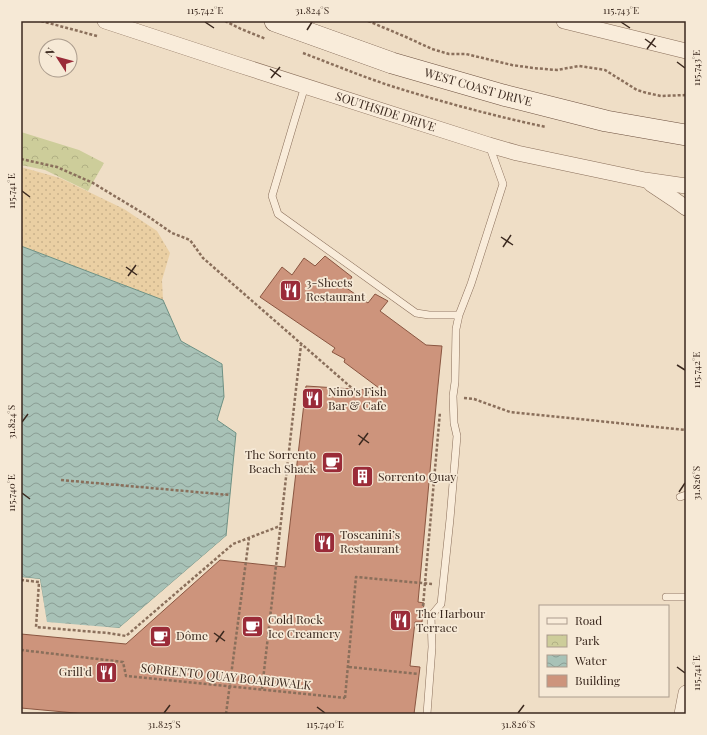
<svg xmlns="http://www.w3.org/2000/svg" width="707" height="735" viewBox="0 0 707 735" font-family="'Playfair Display',serif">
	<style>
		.sand { fill: url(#sand-dots) }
		.park { fill: url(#park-crowns) }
		.water { fill: url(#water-waves); stroke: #6e9184 }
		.pier { fill: #efdec6 }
		.building { fill: #cd947c; stroke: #8a5641 }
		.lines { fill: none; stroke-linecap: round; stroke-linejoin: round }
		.service-casing { stroke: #8a6f5b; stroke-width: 8 }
		.minor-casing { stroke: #8a6f5b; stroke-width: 16 }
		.secondary-casing { stroke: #6c503f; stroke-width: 22 }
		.path { stroke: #8a6f5b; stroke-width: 2.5; stroke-dasharray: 3 2; stroke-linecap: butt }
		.service { stroke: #f9ecda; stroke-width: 7 }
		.minor { stroke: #f9ecda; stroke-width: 15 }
		.secondary { stroke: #f9ecda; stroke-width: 21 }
		.path-bridge { stroke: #8a6f5b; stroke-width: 2.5; stroke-dasharray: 3 2; stroke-linecap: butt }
		.ticks { fill: none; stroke: #3b291f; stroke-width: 1.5 }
		.labels { text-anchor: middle; stroke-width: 3.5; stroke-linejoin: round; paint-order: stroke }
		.street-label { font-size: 12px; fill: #3b291f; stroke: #f6e9d6 }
		.poi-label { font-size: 12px; fill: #3b291f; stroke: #f6e9d6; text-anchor: start }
		.neatline { fill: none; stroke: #3b291f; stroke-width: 1.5 }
		.ticks-label { font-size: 10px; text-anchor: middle; fill: #3b291f }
	</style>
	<defs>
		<pattern id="sand-dots" width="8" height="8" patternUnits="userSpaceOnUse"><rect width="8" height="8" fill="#eacfa3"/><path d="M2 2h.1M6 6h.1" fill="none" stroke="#cab28c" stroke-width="1.8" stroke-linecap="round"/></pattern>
		<pattern id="park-crowns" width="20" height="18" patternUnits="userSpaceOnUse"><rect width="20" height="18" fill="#cdcd9a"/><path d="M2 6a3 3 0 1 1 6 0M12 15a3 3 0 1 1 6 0" fill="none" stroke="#b1b084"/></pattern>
		<pattern id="water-waves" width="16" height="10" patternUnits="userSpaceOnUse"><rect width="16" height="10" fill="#a8c2b7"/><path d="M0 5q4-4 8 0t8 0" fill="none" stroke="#8a9e94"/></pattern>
	</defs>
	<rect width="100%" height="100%" fill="#efdec6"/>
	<path class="sand" d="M21,167L60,178L124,209L157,231L170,253L162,280L163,300L21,246Z"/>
	<path class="park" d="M21,132L79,150L104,163L88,191L45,170L21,165Z"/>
	<path class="water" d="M21,246L163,300L181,341L222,364L224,397L217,420L236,433L226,536L119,628L47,629L40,579L21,577Z"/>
	<path class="pier" d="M226,536V539L120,630L46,631L45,629V624L37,623L36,621L38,581L21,579V577L40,579L47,622L119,628Z"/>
	<path class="building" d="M325,256L352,277L345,287L368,303L375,294L388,301L380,311L426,345L442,346L437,395L418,602L424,603L422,622H415L410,666L420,667L414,714H86L21,708V634L126,644L220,560L285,567L306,386L383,391L344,362L345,359L332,352L335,348L260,297L282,267L292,275L304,258L315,266Z"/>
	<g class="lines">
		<defs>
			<path id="service" d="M305,86L294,122L272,196L278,214L416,313L429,315H459
				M680,497L686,495
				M666,597H686
				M427,714L432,647L431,616L441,604L450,519L457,436L454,423L453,396L455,382L456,329L459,315L471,284L503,184L489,145"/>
			<g id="minor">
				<path id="s1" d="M105,21L236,64L489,145L517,153L645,180L686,186"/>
				<path d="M564,21L686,51"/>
				<path d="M651,184L675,200L686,208"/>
				<path d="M682,714L686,693"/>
			</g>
			<g id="secondary">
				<path id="s2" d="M275,21L392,63L503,95L606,121L686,135"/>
			</g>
		</defs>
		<use href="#service" class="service-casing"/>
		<use href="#minor" class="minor-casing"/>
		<use href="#secondary" class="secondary-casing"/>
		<path class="path" d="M41,21L97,36
			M225,21L241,29L266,39
			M368,21L406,37L432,49L449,54H466L512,65L533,68L557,70L579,66L586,67L605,70L637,90L647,93L661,96L686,95
			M303,53C332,64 361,76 391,86C442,102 494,116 546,127
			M21,159L57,167L93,183L146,215L172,233L190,240L203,258L353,389
			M464,398L474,399L510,412L686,430
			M61,480L230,495
			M21,580L39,582L36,627L108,633L126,636L233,544L280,526
			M423,606L440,412
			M349,667L418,674
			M262,689L301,345
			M345,698L356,577L432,584
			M226,714L249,538"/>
		<use href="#service" class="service"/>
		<use href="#minor" class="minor"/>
		<use href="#secondary" class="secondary"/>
		<path class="path-bridge" d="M21,650L123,662L126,676L345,698"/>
	</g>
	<path class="ticks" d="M205,22L214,28M621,22L630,28M307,30L312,22M645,39L656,47M647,49L655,38M677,62L685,68M270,69L281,77M271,78L280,67M22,191L30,197M501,237L513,245M503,247L511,235M126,267L137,275M128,276L136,265M677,365L685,370M22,422L28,414M358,435L369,443M359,445L368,433M679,492L685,483M22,493L30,499M214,633L225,641M216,642L224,631M677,667L685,673M317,707L325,713M164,713L170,705M518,713L524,705"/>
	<defs>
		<symbol id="restaurant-square" viewBox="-11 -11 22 22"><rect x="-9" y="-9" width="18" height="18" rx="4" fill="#9a2b38" stroke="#f6e9d6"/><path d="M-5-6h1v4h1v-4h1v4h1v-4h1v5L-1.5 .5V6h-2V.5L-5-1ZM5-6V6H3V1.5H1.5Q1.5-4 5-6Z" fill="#fff"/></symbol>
		<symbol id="cafe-square" viewBox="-11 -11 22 22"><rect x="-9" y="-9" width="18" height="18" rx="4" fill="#9a2b38" stroke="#f6e9d6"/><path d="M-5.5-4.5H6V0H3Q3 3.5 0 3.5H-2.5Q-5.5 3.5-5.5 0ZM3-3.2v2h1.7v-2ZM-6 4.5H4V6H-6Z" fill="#fff"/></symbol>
		<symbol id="building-square" viewBox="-11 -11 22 22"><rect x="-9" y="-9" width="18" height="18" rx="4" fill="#9a2b38" stroke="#f6e9d6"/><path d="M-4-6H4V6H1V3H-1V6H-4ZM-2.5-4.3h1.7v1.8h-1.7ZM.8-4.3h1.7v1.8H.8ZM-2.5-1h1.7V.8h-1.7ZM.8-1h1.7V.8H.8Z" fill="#fff"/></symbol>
	</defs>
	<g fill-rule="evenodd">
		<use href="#restaurant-square" x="278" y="278" width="25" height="25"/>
		<use href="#restaurant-square" x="300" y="386" width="25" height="25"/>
		<use href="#cafe-square" x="320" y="450" width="25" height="25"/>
		<use href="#building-square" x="350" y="464" width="25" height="25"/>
		<use href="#restaurant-square" x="312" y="530" width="25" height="25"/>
		<use href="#restaurant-square" x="388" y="608" width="25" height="25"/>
		<use href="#cafe-square" x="240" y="614" width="25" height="25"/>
		<use href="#cafe-square" x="148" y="624" width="25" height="25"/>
		<use href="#restaurant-square" x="94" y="660" width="25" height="25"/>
	</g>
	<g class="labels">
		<g class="street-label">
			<text dy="4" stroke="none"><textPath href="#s2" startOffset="214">WEST COAST DRIVE</textPath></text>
			<text dy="4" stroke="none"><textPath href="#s1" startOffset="295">SOUTHSIDE DRIVE</textPath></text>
			<text transform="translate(226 677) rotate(6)" y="4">SORRENTO QUAY BOARDWALK</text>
		</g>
		<g class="poi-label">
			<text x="306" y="287">3-Sheets<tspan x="306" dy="14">Restaurant</tspan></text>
			<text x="328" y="396">Nino's Fish<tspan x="328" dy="14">Bar &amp; Cafe</tspan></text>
			<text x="316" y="459" text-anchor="end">The Sorrento<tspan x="316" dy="14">Beach Shack</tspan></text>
			<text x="378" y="481">Sorrento Quay</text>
			<text x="340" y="539">Toscanini’s<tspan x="340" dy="14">Restaurant</tspan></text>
			<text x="416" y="618">The Harbour<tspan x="416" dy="14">Terrace</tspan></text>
			<text x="268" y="624">Cold Rock<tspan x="268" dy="14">Ice Creamery</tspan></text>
			<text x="176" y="640">Dôme</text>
			<text x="92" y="676" text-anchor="end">Grill'd</text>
		</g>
	</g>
	<rect width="707" height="735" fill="none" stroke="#f6e9d6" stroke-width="44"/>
	<rect x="539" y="605" width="130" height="92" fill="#f6e9d6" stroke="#ab9c8d"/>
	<rect x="547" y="618" width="20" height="6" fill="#f9ecda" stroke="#ab9c8d"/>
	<text x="575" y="625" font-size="12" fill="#3b291f">Road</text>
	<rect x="547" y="635" width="20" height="12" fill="url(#park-crowns)" stroke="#ab9c8d"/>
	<text x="575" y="645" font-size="12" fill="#3b291f">Park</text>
	<rect x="547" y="655" width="20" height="12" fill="url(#water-waves)" stroke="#ab9c8d"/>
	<text x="575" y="665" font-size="12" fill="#3b291f">Water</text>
	<rect x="547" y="675" width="20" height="12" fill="#cd947c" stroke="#ab9c8d"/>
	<text x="575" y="685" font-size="12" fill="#3b291f">Building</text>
	<g transform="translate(58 58) rotate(306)"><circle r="19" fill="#f6e9d6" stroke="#ab9c8d"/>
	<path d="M0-3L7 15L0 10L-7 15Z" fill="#9a2b38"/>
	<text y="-6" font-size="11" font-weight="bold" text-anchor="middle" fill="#3b291f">N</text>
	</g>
	<rect x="22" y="22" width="663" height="691" class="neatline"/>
	<g class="ticks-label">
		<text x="205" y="14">115.742°E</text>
		<text x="312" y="14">31.824°S</text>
		<text x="621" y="14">115.743°E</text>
		<text transform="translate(696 68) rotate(-90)" y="4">115.743°E</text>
		<text transform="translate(11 191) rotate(-90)" y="4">115.741°E</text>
		<text transform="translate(696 370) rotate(-90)" y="4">115.742°E</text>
		<text transform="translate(11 422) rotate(-90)" y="4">31.824°S</text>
		<text transform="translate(696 483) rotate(-90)" y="4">31.826°S</text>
		<text transform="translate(11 493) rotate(-90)" y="4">115.740°E</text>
		<text transform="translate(696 673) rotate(-90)" y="4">115.741°E</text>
		<text x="164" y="728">31.825°S</text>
		<text x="325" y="728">115.740°E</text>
		<text x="518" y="728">31.826°S</text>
	</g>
</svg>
